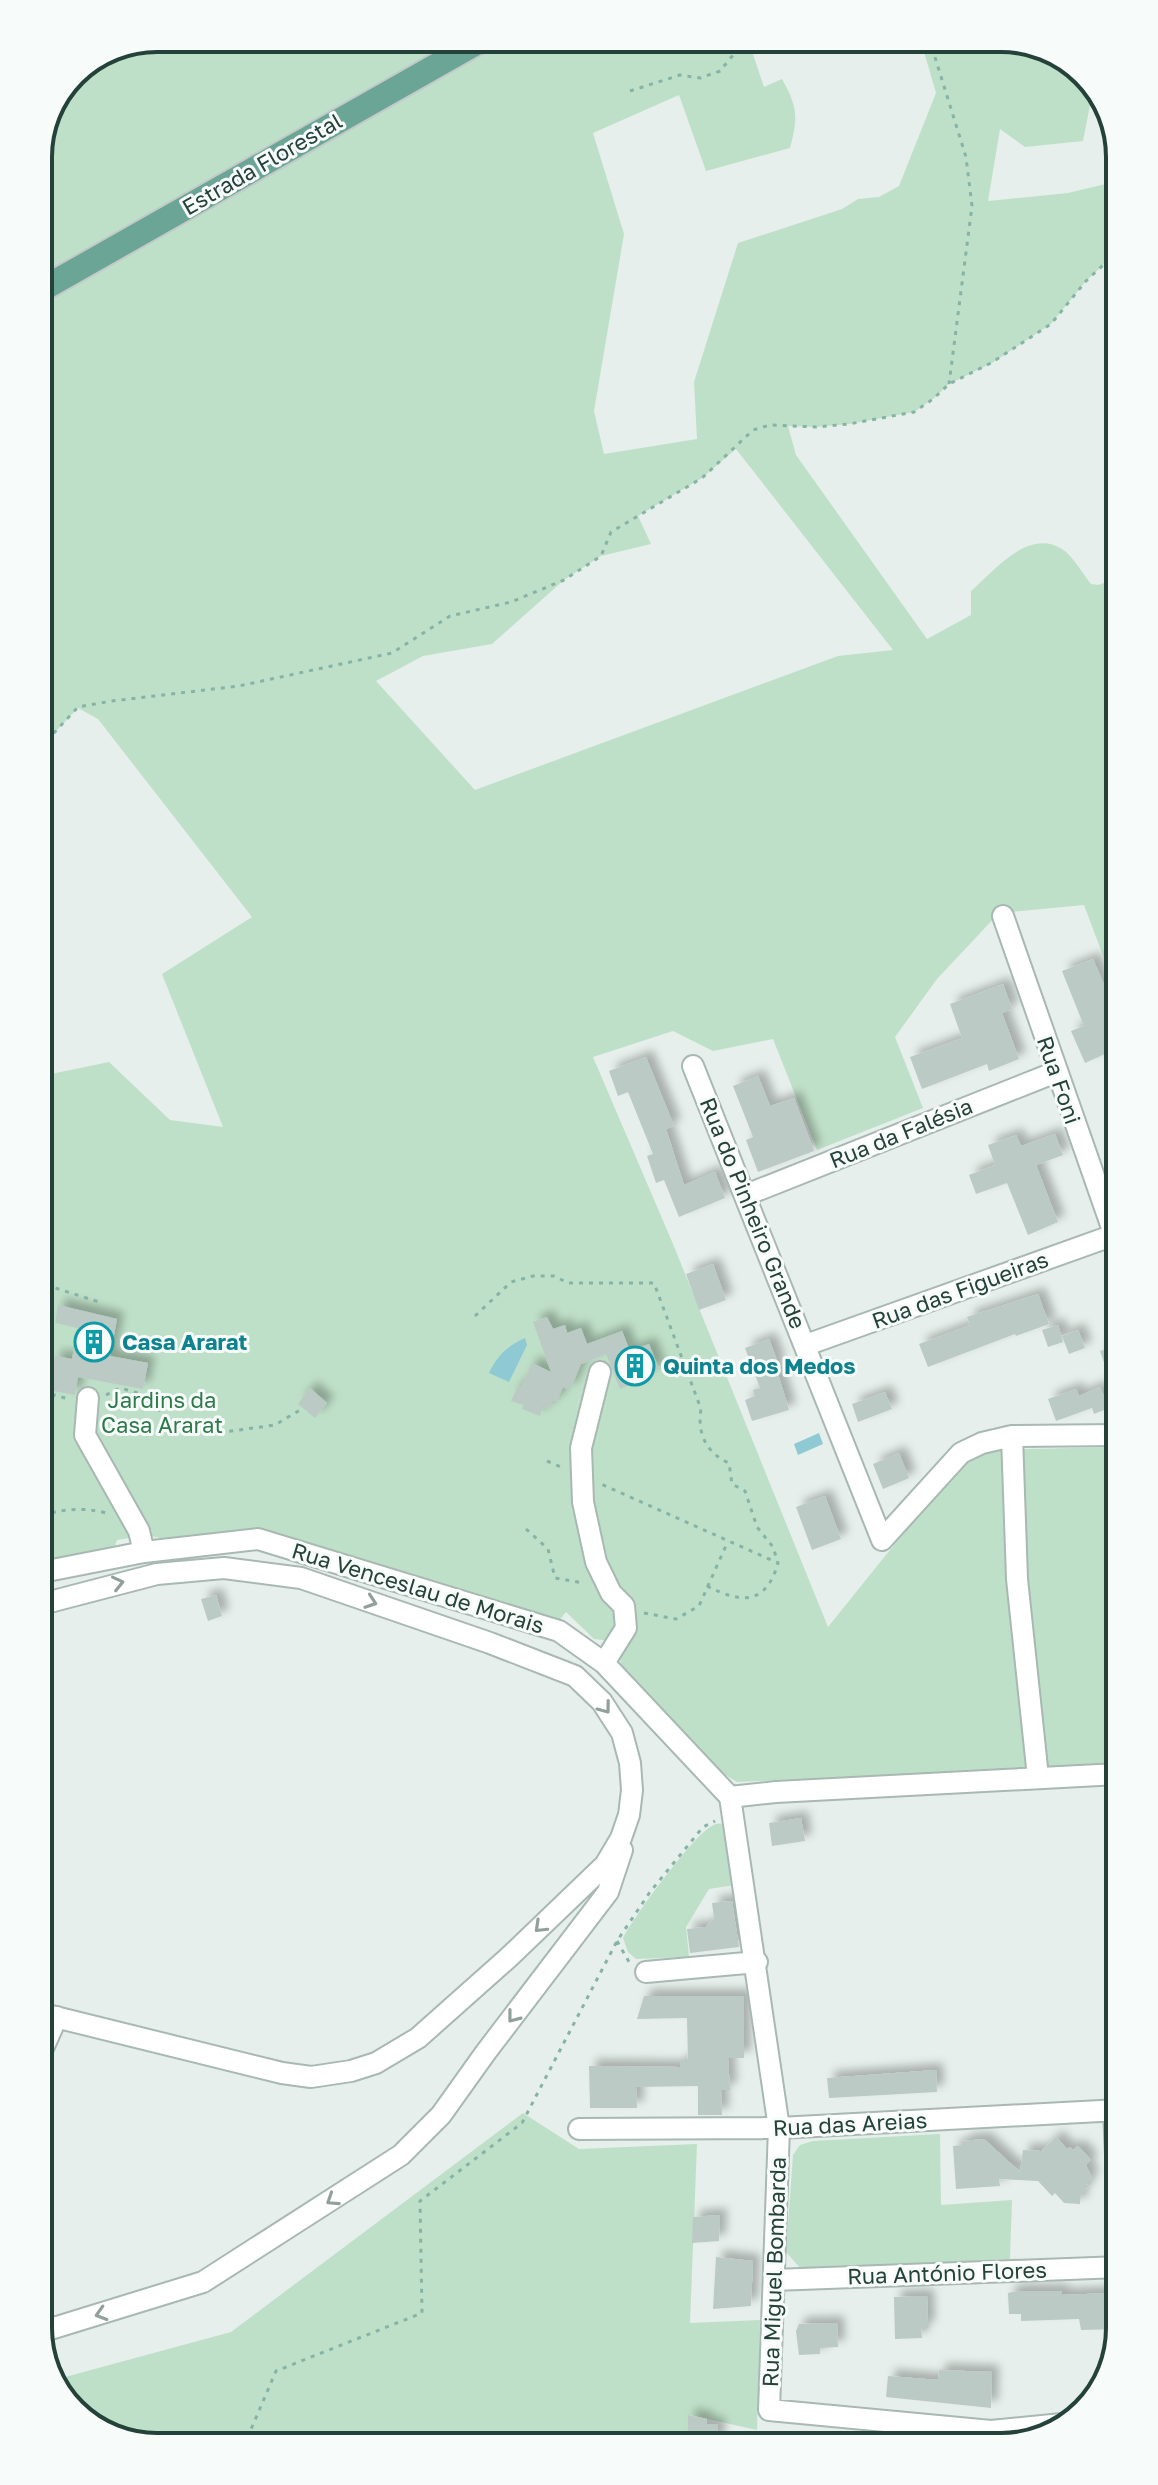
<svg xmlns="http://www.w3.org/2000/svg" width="1158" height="2485" viewBox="0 0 1158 2485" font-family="'Golos Text',sans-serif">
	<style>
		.green { fill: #bfe0c8; fill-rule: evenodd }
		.water { fill: #8ec9d4 }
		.building { fill: #bbcac4; filter: url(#shadow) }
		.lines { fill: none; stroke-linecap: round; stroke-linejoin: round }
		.minor-casing { stroke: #a8b8b2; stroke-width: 24 }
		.major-casing { stroke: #c2cac8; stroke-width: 28 }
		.path { stroke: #86b3a5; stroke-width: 3; stroke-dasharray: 4 6; stroke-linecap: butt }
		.minor { stroke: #fff; stroke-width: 20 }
		.major { stroke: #6aa596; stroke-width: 24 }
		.oneway { stroke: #92a09c }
		.labels { text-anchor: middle; stroke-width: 6; stroke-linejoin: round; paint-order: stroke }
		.street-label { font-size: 22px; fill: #24423a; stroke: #f7fbf9 }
		.culture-label { font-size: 22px; font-weight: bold; fill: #0d838f; stroke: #f7fbf9; text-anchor: start }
		.park-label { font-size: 22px; fill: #2d7a4b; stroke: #f7fbf9 }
		.rim { fill: none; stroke: #24423a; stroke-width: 4 }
	</style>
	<defs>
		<filter id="shadow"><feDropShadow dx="7" dy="-7" stdDeviation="4" flood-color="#0004"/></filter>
	</defs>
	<rect width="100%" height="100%" fill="#e6efeb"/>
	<path class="green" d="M157,38H747L745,41L750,45L764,87L782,79C798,107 798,118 790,148L706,171L679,95L593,133L624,234L594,411L604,454L697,439L694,382L738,243L842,209L858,199L879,197L899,186L936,93L920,38H1009L1074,63L1093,90L1083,141L1025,147L1000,129L988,201L1068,193L1114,182V255L1086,281L1051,324L992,363L949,384L933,399L914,412L849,424L816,427L788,426L796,455L927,639L971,615V591C995,570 1028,528 1062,549C1073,556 1083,574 1091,584L1098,585L1115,579L1116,990L1084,905L999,913L937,979L895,1037L923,1108L817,1150L773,1039L713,1051L673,1031L593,1057L673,1244L828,1627L959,1464L983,1450L1117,1447L1118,1766L737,1782L719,1771L621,1667L620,1652L611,1641L594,1639L566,1612L558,1622L261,1531L168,1540L147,1535L117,1540L114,1548L42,1563L41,1058L51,1074L109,1062L170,1120L223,1127L162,974L252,917L98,719L78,708L40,748L38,150L73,73ZM736,449L893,650L838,656L475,790L376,681L423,656L492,644L564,580L601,556L651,544L638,516L702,478Z
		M724,1824L741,1884L709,1889L686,1927L689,1957L636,1959L628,1952L623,1938C633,1918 694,1834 712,1826C716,1823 719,1824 724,1824Z
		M523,2113L579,2149L697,2144L690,2323L760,2320L757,2430L689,2415L688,2443L149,2447L84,2422L54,2380L231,2332Z
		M940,2134L941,2205L1012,2200L1010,2259L801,2269L786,2252L793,2155L800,2145L813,2141Z
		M779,2432H843L842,2442H779Z"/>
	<path class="water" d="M525,1338L527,1345L509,1382L489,1373C497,1356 507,1346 525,1338Z
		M819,1433L823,1444L798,1455L794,1444Z"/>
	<path class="building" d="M1093,959L1108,994L1103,996L1116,1026V1049L1085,1063L1071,1031L1084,1026L1062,971Z
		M1003,984L1012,1009L1002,1013L1019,1059L989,1071L987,1064L922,1089L910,1057L962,1038L950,1004Z
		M646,1057L674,1126L666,1129L684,1185L715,1172L725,1198L679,1217L664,1180L656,1183L647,1156L653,1154L628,1092L618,1096L609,1071Z
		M758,1076L770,1106L794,1098L814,1151L758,1172L746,1140L753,1137L733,1086Z
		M1055,1134L1063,1155L1036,1165L1058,1222L1028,1235L1007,1183L976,1194L969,1175L995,1165L988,1145L1016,1135L1021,1146Z
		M713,1264L726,1300L699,1310L686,1274Z
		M1038,1294L1049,1324L1016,1336L1015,1334L928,1367L919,1344L970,1325L967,1317Z
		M58,1305L117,1319L110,1356L148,1363L143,1389L78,1377L75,1395L49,1390L55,1356L72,1359L78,1328L55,1323Z
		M547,1317L553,1329L565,1325L567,1333L581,1328L587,1344L622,1331L630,1351L649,1344L659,1369L641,1377L642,1380L620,1389L606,1354L581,1364L570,1390L563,1387L557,1401L553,1400L548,1409L543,1406L540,1416L522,1409L523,1405L511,1401L518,1386L521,1388L532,1363L551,1372L533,1322Z
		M1058,1325L1063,1342L1048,1347L1042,1330Z
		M1078,1330L1085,1348L1069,1354L1062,1336Z
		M769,1339L778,1363L775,1364L789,1410L752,1421L745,1400L755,1396L753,1390L760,1388L745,1348Z
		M1117,1345V1393L1115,1394L1100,1351Z
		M1100,1387L1109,1408L1094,1414L1092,1408L1056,1421L1048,1399L1076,1389L1079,1396Z
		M310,1388L327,1403L315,1418L298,1404Z
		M885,1392L892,1409L858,1422L852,1404Z
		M899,1453L909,1478L883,1489L873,1464Z
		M825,1496L841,1539L812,1550L796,1507Z
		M216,1595L222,1616L208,1621L201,1599Z
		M801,1818L805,1841L772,1846L769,1823Z
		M732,1901L739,1947L690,1953L687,1929L706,1927L714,1918L712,1903Z
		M644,1996H744V2058H728L730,2090H721L722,2115H698V2086L636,2087L637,2108H590L589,2066L680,2067V2061H688L687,2018L637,2019Z
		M936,2070L937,2092L829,2098L827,2078Z
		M1056,2137L1067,2149L1070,2147L1073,2150L1078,2146L1091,2160L1086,2165L1092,2178L1086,2184L1089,2186L1081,2193L1080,2204L1064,2203L1055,2193L1052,2196L1038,2181L999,2179L1000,2186L956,2189L953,2146L963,2145V2141L984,2139L1020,2172L1023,2150L1041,2151Z
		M720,2215L719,2241L692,2243L693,2217Z
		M716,2257L753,2261L751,2306L713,2309Z
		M1018,2291H1062V2295L1111,2293L1112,2298L1119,2297L1120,2329L1081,2330L1079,2319L1021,2321V2314H1009L1008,2293Z
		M927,2296L928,2328H921L922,2338L895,2339L894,2297Z
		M837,2323L838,2347L820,2348V2354L799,2355L796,2331L799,2324Z
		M939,2370L992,2372L991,2408L886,2397L888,2376L938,2380Z
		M688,2415L707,2419L706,2424H718V2443H688Z"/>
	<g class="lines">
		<defs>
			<path id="minor" d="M1003,916L1117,1242
				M693,1066L882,1540L961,1453L982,1443L1012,1436L1117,1435
				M746,1195L1056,1072
				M806,1345L1114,1235
				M600,1372L581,1448L583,1502L596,1562L611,1593L624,1606L626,1628L604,1663
				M88,1398L85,1435L139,1531L144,1552
				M1012,1436L1017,1579L1038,1777
				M42,1572L144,1552L258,1539L559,1631L604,1663L730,1797L779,2128L769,2410L991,2431L1062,2424
				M42,1604L157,1574L224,1568L301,1578L490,1643L575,1676L602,1702L622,1733L630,1763L632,1790L629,1815L621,1838L605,1865L508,1958L418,2038L376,2063L351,2071L311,2077L282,2073L43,2014
				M730,1797L776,1792L1118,1774
				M646,1972L757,1962
				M44,2046L57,2017
				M1114,2111L1120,2243
				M579,2129L779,2128L1119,2110
				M774,2280L1120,2267
				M44,2331L203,2282L401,2155L441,2115L486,2052L608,1892L622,1850"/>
			<path id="major" d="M39,291L485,38"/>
		</defs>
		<use href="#minor" class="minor-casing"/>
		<use href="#major" class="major-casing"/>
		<path class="path" d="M929,38L966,157L972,206L949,384
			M630,91L680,75L700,78L720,71L747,38
			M40,748L78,707L112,701L239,686L392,653L450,616L511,602L564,580L601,556L611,532L702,478L753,430L770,425L816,427L849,424L914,412L933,399L949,384L991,363L1051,324L1086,281L1114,255
			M41,1278L46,1285L41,1289
			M46,1285L102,1303
			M475,1316L511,1282L533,1276H554L568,1283H654L701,1409C697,1433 706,1453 729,1463L732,1484L745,1491L757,1527L773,1547L778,1563L601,1484
			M42,1392L69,1399
			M106,1395L120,1388L145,1395L174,1426L217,1433L275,1425L300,1410
			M547,1461L561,1467
			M42,1515C65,1509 83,1507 106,1513
			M526,1529L548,1549L555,1578L583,1583
			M707,1586C742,1604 766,1605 778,1563
			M644,1613L676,1619L699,1606L728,1541
			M617,1941L629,1962
			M220,2446L246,2441L276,2371L422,2313L420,2201L522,2123L617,1941L650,1892L703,1827L715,1821"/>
		<use href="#minor" class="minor"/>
		<use href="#major" class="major"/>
	</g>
	<defs><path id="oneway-chevron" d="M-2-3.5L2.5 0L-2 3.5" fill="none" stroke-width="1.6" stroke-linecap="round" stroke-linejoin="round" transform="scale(2)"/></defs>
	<g class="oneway">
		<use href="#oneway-chevron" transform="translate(118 1583) rotate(-13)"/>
		<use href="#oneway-chevron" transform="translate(371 1602) rotate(19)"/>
		<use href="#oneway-chevron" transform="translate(605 1708) rotate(53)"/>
		<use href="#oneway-chevron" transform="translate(540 1927) rotate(136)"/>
		<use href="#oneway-chevron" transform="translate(513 2017) rotate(128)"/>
		<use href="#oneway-chevron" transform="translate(332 2200) rotate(147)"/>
		<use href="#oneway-chevron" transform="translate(101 2314) rotate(163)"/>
	</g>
	<defs>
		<symbol id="building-ring" viewBox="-11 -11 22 22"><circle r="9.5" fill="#f7fbf9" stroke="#0f9aa8" stroke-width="1.5"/><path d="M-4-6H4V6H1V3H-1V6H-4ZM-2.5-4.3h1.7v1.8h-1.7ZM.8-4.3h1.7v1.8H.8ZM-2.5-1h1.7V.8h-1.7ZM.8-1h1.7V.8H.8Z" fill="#0f9aa8"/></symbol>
	</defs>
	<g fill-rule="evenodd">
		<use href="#building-ring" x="72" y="1320" width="44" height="44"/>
		<use href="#building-ring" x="613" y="1344" width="44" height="44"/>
	</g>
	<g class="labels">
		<g class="street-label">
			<text transform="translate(262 164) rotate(-30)" y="8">Estrada Florestal</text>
			<text transform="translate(1059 1080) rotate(71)" y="8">Rua Foni</text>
			<text transform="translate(901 1133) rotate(-22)" y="8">Rua da Falésia</text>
			<text transform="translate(753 1213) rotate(68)" y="8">Rua do Pinheiro Grande</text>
			<text transform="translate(960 1290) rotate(-20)" y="8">Rua das Figueiras</text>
			<text transform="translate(418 1588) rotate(17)" y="8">Rua Venceslau de Morais</text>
			<text transform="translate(850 2124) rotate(-3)" y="8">Rua das Areias</text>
			<text transform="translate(774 2272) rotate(-88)" y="8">Rua Miguel Bombarda</text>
			<text transform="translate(947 2273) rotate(-2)" y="8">Rua António Flores</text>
		</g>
		<g class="culture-label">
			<text x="122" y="1350">Casa Ararat</text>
			<text x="663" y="1374">Quinta dos Medos</text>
		</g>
		<g class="park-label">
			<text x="162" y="1408">Jardins da<tspan x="162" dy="25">Casa Ararat</tspan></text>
		</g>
	</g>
	<path d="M0 0H1158V2485H0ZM157 52H1001A105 105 0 0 1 1106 157V2328A105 105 0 0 1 1001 2433H157A105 105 0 0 1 52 2328V157A105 105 0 0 1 157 52Z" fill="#f7fbf9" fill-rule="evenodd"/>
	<path class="rim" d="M157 52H1001A105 105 0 0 1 1106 157V2328A105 105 0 0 1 1001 2433H157A105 105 0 0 1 52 2328V157A105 105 0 0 1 157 52Z"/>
</svg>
